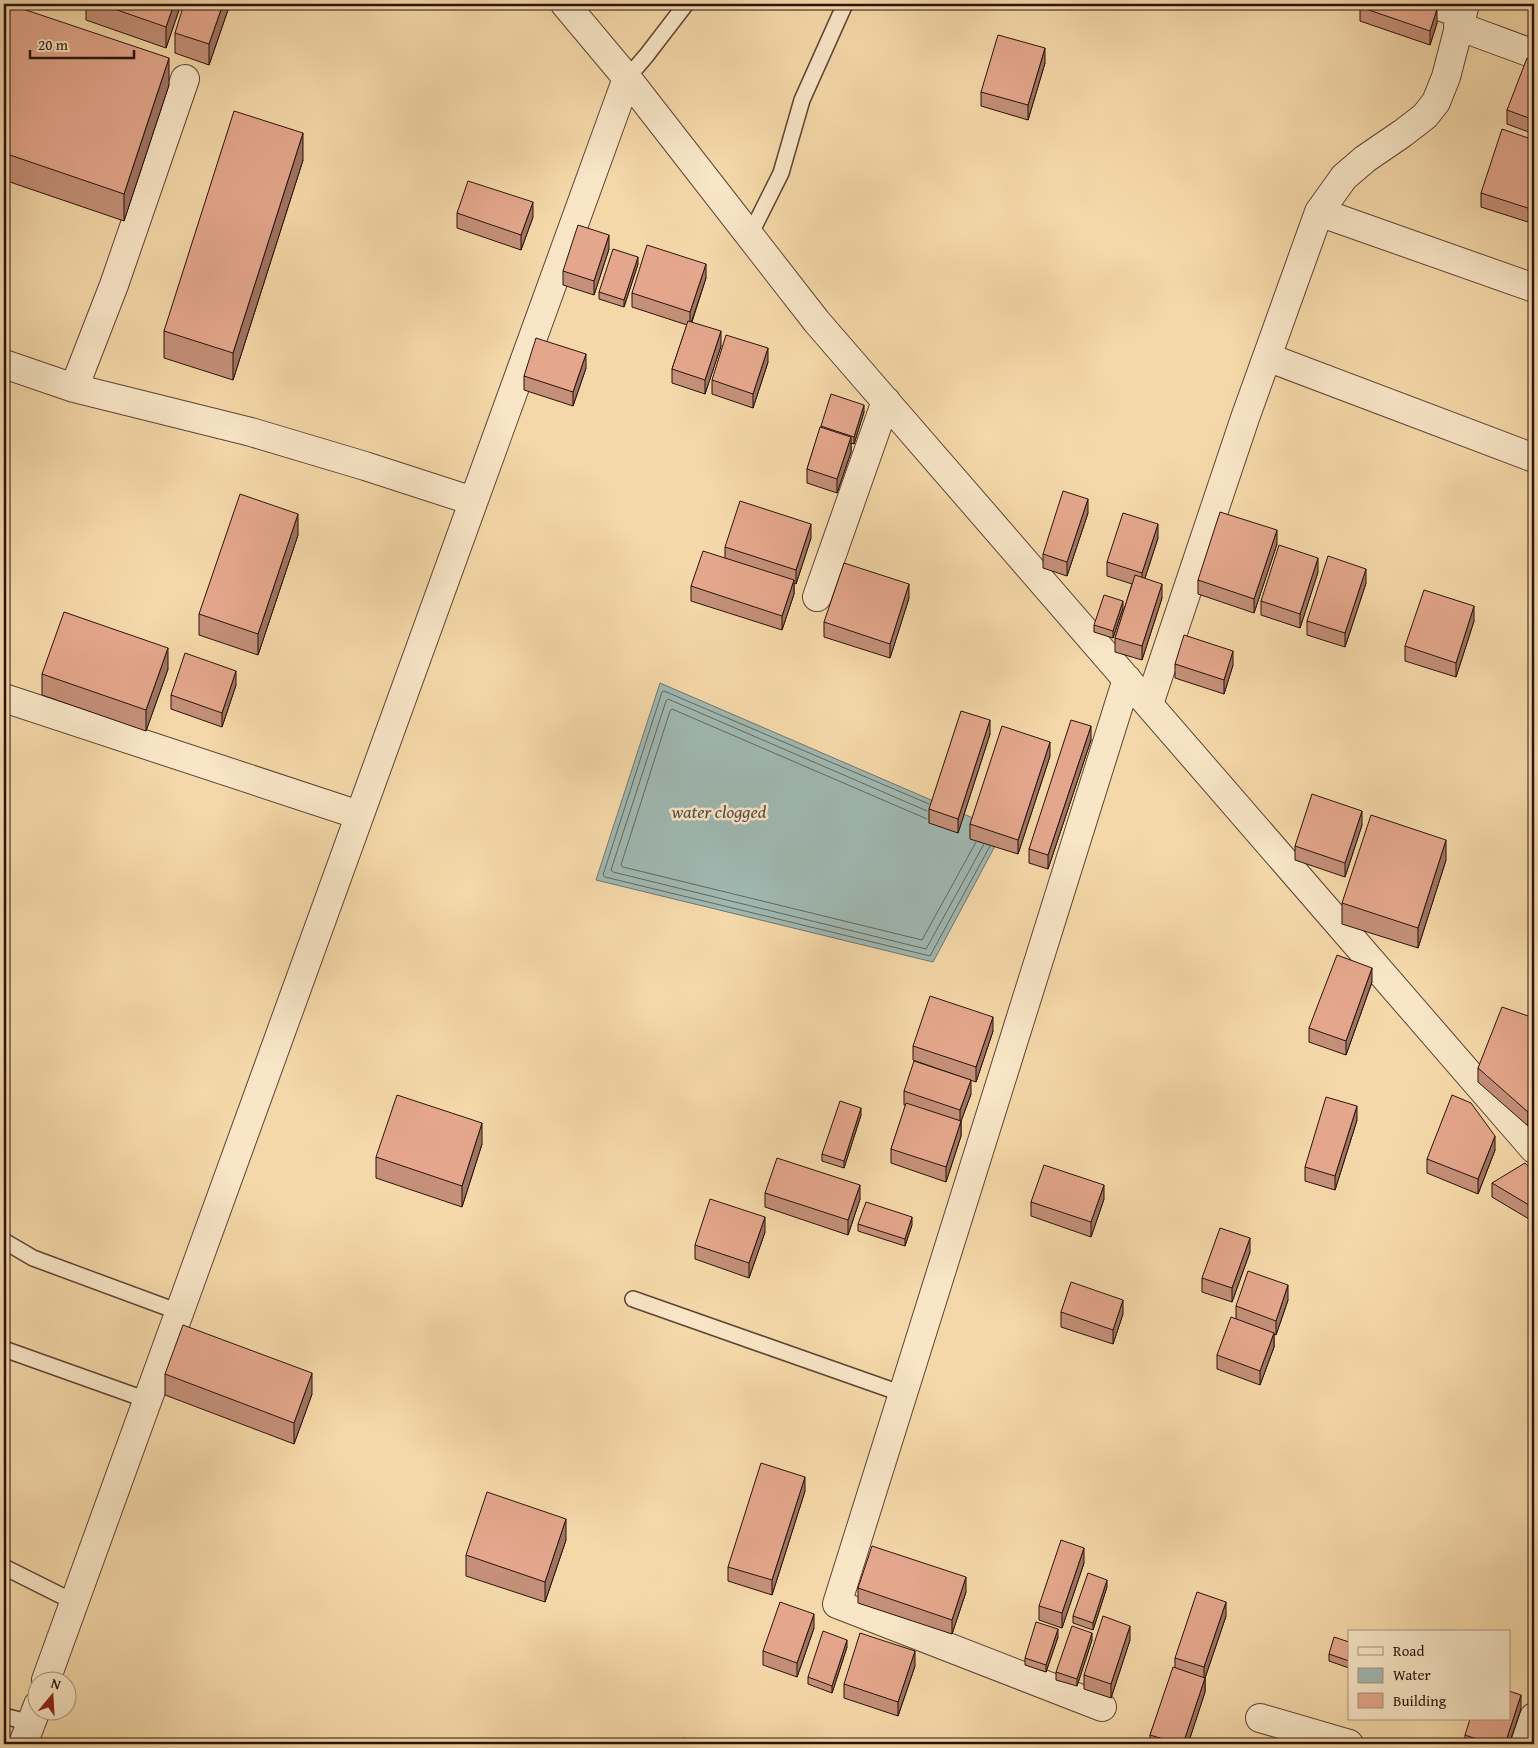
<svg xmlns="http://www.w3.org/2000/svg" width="1538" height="1748" viewBox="0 0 1538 1748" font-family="'Gentium Book Plus',serif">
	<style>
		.water { fill: #9fb8b2; stroke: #70766f }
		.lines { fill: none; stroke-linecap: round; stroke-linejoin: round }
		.shore { stroke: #64665e; stroke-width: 1 }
		.service-casing { stroke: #5d4432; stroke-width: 18 }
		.minor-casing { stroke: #5d4432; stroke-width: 30 }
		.service { stroke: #f8e6c7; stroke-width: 15 }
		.minor { stroke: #f8e6c7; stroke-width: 28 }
		.wall { fill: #c49079; stroke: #2a130a }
		.shaded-wall { fill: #a07563; stroke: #2a130a }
		.building { fill: #e4a78d; stroke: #2a130a }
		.labels { text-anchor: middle; stroke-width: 5; stroke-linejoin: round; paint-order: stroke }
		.water-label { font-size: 18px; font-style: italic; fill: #534d45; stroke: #f8e6c7 }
	</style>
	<rect width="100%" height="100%" fill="#f5d8a9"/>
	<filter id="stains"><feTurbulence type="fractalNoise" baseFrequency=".004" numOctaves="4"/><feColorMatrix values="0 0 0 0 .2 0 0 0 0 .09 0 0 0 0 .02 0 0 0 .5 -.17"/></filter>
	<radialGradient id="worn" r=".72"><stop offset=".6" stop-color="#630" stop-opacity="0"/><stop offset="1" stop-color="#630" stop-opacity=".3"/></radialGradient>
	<path class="water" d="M660,683L1003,831L933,962L596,880Z"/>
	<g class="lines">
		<path class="shore" d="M929,804L664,691L662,692L603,875L605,877L930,956L990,846
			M927,811L668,699L666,701L611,870L613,872L926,949L984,844
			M927,819L672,709L670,711L621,865L623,867L922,940L976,842"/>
		<defs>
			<path id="service" d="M627,78L646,56L686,4
				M750,235L781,173L802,100L845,4
				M4,1241L33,1258L179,1312
				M633,1299L903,1394
				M4,1349L147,1400
				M4,1567L74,1602
				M4,1716L31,1723"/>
			<path id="minor" d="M565,4L627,78L817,322L1534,1149
				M1433,4L1462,14
				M1458,26L1534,54
				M1319,212L1534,288
				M1267,357L1534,458
				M4,364L74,388L251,432L365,466L473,501
				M74,388L114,285L185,79
				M817,597L886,401
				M4,698L359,815
				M1149,704L1245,418L1319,212L1344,177L1365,159L1403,133L1425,116L1436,102L1446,77L1465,4
				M46,1680L627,78
				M1102,1707L837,1604L1127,679
				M1260,1718L1349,1744
				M23,1744L38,1705
				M1525,1744L1534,1717"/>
		</defs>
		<use href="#service" class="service-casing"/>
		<use href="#minor" class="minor-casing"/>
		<use href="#service" class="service"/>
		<use href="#minor" class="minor"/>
	</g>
	<path class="wall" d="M4,4L169,85L124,221L4,180Z
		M86,4H181L166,48L86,20Z
		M230,4L209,65L175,53V33Z
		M1360,7L1437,23L1430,45L1360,21Z
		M1534,61V134L1507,124V110Z
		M1045,63L1028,120L981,106V92Z
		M1534,140V224L1481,207V193Z
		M303,160L233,380L164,358V331Z
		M457,213L533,217L521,250L457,228Z
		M609,249L594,295L563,285V271Z
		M638,264L624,307L599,299V292Z
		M706,278L692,322L721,346L705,394L672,383V369L687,325L632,307V293Z
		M768,362L753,408L712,394V380Z
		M586,368L573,406L524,390V376Z
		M864,412L854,444L851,443V452L837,493L807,483V469L821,426Z
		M1088,513L1067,576L1043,568V554Z
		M298,535L258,655L199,635V614Z
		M811,538L796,584L794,583V594L782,630L691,601V586L725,558V547Z
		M1158,538L1145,578L1162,598L1142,660L1115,652V638L1132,584L1107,576V562Z
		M1277,544L1254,613L1198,594V580Z
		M1318,572L1300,628L1261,615V601Z
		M1366,583L1345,647L1307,635V621Z
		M909,598L890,658L824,637V622Z
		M1123,608L1113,638L1094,632V625Z
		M1474,621L1456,677L1405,661V646Z
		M1175,664L1233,665L1224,694L1175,678Z
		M168,669L146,731L42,695V674Z
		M236,685L222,727L171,709V695Z
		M990,734L958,833L929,823V809Z
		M1091,740L1048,869L1029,863V849Z
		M1050,756L1018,854L970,839V824Z
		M1362,825L1345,877L1295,860V846Z
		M1446,860L1418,948L1342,924V903Z
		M1372,982L1346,1055L1309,1042V1028Z
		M1534,1018L1528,1126L1478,1082V1068Z
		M993,1031L976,1082L913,1060V1046Z
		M904,1091L971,1094L961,1121V1136L946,1182L891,1163V1149L906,1105H904Z
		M861,1115L844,1168L822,1161V1154Z
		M1357,1120L1335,1190L1305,1181V1167Z
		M482,1144L462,1207L376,1178V1157Z
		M1495,1150L1478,1194L1427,1173V1159Z
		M1534,1173V1222L1492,1197V1183Z
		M765,1193L860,1199L848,1235L765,1207Z
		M1104,1199L1091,1237L1031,1216V1202Z
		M858,1224L912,1225L905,1246L858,1231Z
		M765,1232L749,1278L695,1259V1245Z
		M1250,1252L1232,1302L1202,1292V1278Z
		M1288,1300L1276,1335L1274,1334V1347L1260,1385L1217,1369V1355L1236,1319V1306Z
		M1061,1312L1123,1314L1113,1344L1061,1327Z
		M165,1374L312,1394L294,1444L165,1395Z
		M805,1491L772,1595L728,1581V1567Z
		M566,1540L545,1602L466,1576V1555Z
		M1084,1563L1062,1628L1039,1620V1606Z
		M1107,1587L1093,1630L1073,1623V1616Z
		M858,1588L966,1592L952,1634L858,1603Z
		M1226,1616L1205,1678V1692L1188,1744H1150V1735L1175,1667V1658Z
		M814,1628L797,1677L763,1665V1651Z
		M1058,1637L1046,1672L1025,1665V1658Z
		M1092,1640L1077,1686L1056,1680V1672Z
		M1130,1640L1111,1698L1084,1689V1675Z
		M1349,1642V1668L1329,1661V1654Z
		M847,1647L832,1693L808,1684V1677Z
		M915,1666L898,1716L844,1698V1684Z
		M1521,1709L1509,1744H1465V1735Z"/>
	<path class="shaded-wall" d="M174,4H181L166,48V27Z
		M223,4H230L209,65V44Z
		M1437,9V23L1430,45V31Z
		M1045,48V63L1028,120V105Z
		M169,58V85L124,221V194Z
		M303,133V160L233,380V353Z
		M533,202V217L521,250V235Z
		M609,235V249L594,295V281Z
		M638,257V264L624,307V300Z
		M706,264V278L690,326V312Z
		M721,331V346L705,394V380Z
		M768,348V362L753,408V394Z
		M586,354V368L573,406V392Z
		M864,405V412L854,444V437Z
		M851,437V452L837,493V479Z
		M1088,499V513L1067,576V562Z
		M298,514V535L258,655V634Z
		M811,524V538L796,584V570Z
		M1158,524V538L1142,587V573Z
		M1277,530V544L1254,613V599Z
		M1318,558V572L1300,628V614Z
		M1366,569V583L1345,647V633Z
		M794,580V594L782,630V616Z
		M909,584V598L890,658V644Z
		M1162,584V598L1142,660V646Z
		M1123,601V608L1113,638V631Z
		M1474,606V621L1456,677V663Z
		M168,648V669L146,731V710Z
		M1233,651V665L1224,694V680Z
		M236,671V685L222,727V713Z
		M990,720V734L958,833V819Z
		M1091,726V740L1048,869V855Z
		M1050,742V756L1018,854V840Z
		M1362,811V825L1345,877V863Z
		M1446,840V860L1418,948V928Z
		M1372,968V982L1346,1055V1041Z
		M993,1017V1031L976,1082V1067Z
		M971,1080V1094L960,1124V1110Z
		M1534,1092V1107L1528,1126V1112Z
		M1357,1106V1120L1335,1190V1176Z
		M861,1108V1115L844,1168V1161Z
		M961,1121V1136L946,1182V1167Z
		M482,1123V1144L462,1207V1186Z
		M1495,1136V1150L1478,1194V1179Z
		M860,1185V1199L848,1235V1220Z
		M1104,1185V1199L1091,1237V1222Z
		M765,1217V1232L749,1278V1263Z
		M912,1217V1225L905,1246V1239Z
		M1250,1238V1252L1232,1302V1288Z
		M1288,1285V1300L1276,1335V1321Z
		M1123,1300V1314L1113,1344V1330Z
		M1274,1333V1347L1260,1385V1371Z
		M312,1373V1394L294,1444V1423Z
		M805,1477V1491L772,1595V1580Z
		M566,1519V1540L545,1602V1582Z
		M1084,1548V1563L1062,1628V1613Z
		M966,1577V1592L952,1634V1620Z
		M1107,1580V1587L1093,1630V1623Z
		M1226,1602V1616L1204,1681V1667Z
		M814,1614V1628L797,1677V1663Z
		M1130,1626V1640L1111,1698V1684Z
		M1058,1629V1637L1046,1672V1665Z
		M1092,1633V1640L1077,1686V1679Z
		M847,1640V1647L832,1693V1686Z
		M915,1651V1666L898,1716V1702Z
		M1205,1678V1692L1188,1744H1183Z
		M1521,1695V1709L1509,1744H1505Z"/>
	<path class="building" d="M4,4H8L169,58L124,194L4,153Z
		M100,4H174L166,27Z
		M184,4H223L209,44L175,33Z
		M1361,4H1422L1437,9L1430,31L1360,7Z
		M998,35L1045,48L1028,105L981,92Z
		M1527,58L1534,61V120L1507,110Z
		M234,111L303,133L233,353L164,331Z
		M1502,129L1534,140V210L1481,193Z
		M468,181L533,202L521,235L457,213Z
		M578,225L609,235L594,281L563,271Z
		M647,245L706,264L690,312L632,293Z
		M613,249L638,257L624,300L599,292Z
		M688,321L721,331L705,380L672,369Z
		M726,335L768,348L753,394L712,380Z
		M536,338L586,354L573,392L524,376Z
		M831,394L864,405L854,437L821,426Z
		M820,427L851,437L837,479L807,469Z
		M1063,491L1088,499L1067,562L1043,554Z
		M240,494L298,514L258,634L199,614Z
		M740,501L811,524L796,570L725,547Z
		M1220,512L1277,530L1254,599L1198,580Z
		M1123,513L1158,524L1142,573L1107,562Z
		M1279,545L1318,558L1300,614L1261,601Z
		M703,551L794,580L782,616L691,586Z
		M1328,556L1366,569L1345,633L1307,621Z
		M844,563L909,584L890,644L824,622Z
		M1135,575L1162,584L1142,646L1115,638Z
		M1424,590L1474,606L1456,663L1405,646Z
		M1104,595L1123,601L1113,631L1094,625Z
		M64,612L168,648L146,710L42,674Z
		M1184,635L1233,651L1224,680L1175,664Z
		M185,653L236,671L222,713L171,695Z
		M961,711L990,720L958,819L929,809Z
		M1071,720L1091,726L1048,855L1029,849Z
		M1002,726L1050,742L1018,840L970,824Z
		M1312,794L1362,811L1345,863L1295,846Z
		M1371,815L1446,840L1418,928L1342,903Z
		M1337,955L1372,968L1346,1041L1309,1028Z
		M930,996L993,1017L976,1067L913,1046Z
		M1502,1007L1534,1018V1092L1528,1112L1478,1068Z
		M914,1061L971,1080L960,1110L904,1091Z
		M397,1095L482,1123L462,1186L376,1157Z
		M1452,1095L1471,1103L1495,1136L1478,1179L1427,1159Z
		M1326,1097L1357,1106L1335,1176L1305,1167Z
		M840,1101L861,1108L844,1161L822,1154Z
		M906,1103L961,1121L946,1167L891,1149Z
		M777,1158L860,1185L848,1220L765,1193Z
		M1525,1163L1534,1173V1208L1492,1183Z
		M1044,1165L1104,1185L1091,1222L1031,1202Z
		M710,1199L765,1217L749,1263L695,1245Z
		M866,1202L912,1217L905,1239L858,1224Z
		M1220,1228L1250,1238L1232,1288L1202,1278Z
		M1248,1271L1288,1285L1276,1321L1236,1306Z
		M1071,1282L1123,1300L1113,1330L1061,1312Z
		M1231,1317L1274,1333L1260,1371L1217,1355Z
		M183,1325L312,1373L294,1423L165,1374Z
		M761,1463L805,1477L772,1580L728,1567Z
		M487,1492L566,1519L545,1582L466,1555Z
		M1061,1540L1084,1548L1062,1613L1039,1606Z
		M872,1546L966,1577L952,1620L858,1588Z
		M1088,1573L1107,1580L1093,1623L1073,1616Z
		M1197,1592L1226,1602L1204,1667L1175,1658Z
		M780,1602L814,1614L797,1663L763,1651Z
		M1103,1616L1130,1626L1111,1684L1084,1675Z
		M1036,1622L1058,1629L1046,1665L1025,1658Z
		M1072,1626L1092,1633L1077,1679L1056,1672Z
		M823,1631L847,1640L832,1686L808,1677Z
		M860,1633L915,1651L898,1702L844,1684Z
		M1334,1637L1349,1642V1661L1329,1654Z
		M1173,1667L1205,1678L1183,1744H1180L1150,1735Z
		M1509,1691L1521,1695L1505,1744H1491L1465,1735L1470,1719H1509Z
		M683,1738L702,1744H681Z
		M1339,1739L1354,1744H1337Z"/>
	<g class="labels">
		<g class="water-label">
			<text x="719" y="818">water clogged</text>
		</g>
	</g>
	<rect width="1538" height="1748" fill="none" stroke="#f5d8a9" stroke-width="20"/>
	<rect x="5" y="5" width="1528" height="1738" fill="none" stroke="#2a130a" stroke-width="2.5"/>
	<rect x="10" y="10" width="1518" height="1728" fill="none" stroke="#2a130a"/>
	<rect x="1348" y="1630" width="162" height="90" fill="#f8e6c7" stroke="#a6927b"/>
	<rect x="1358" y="1647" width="25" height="8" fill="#f8e6c7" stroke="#a6927b"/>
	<text x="1393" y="1656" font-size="15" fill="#2a130a">Road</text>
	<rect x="1358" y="1668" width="25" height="15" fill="#9fb8b2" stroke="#a6927b"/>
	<text x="1393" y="1680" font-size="15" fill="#2a130a">Water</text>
	<rect x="1358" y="1693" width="25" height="15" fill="#e4a78d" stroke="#a6927b"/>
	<text x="1393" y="1706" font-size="15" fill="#2a130a">Building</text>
	<g transform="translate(52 1696) rotate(18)"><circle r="24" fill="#f8e6c7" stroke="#a6927b"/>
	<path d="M0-4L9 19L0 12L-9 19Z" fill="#8f2418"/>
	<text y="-8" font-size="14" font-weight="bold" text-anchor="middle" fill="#2a130a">N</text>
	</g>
	<path d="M30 50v8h104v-8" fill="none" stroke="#2a130a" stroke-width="2.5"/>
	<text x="38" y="50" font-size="15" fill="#2a130a" stroke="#f8e6c7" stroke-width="4" paint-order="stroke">20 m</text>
	<rect width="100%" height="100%" filter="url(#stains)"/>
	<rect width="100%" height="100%" fill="url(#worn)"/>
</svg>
